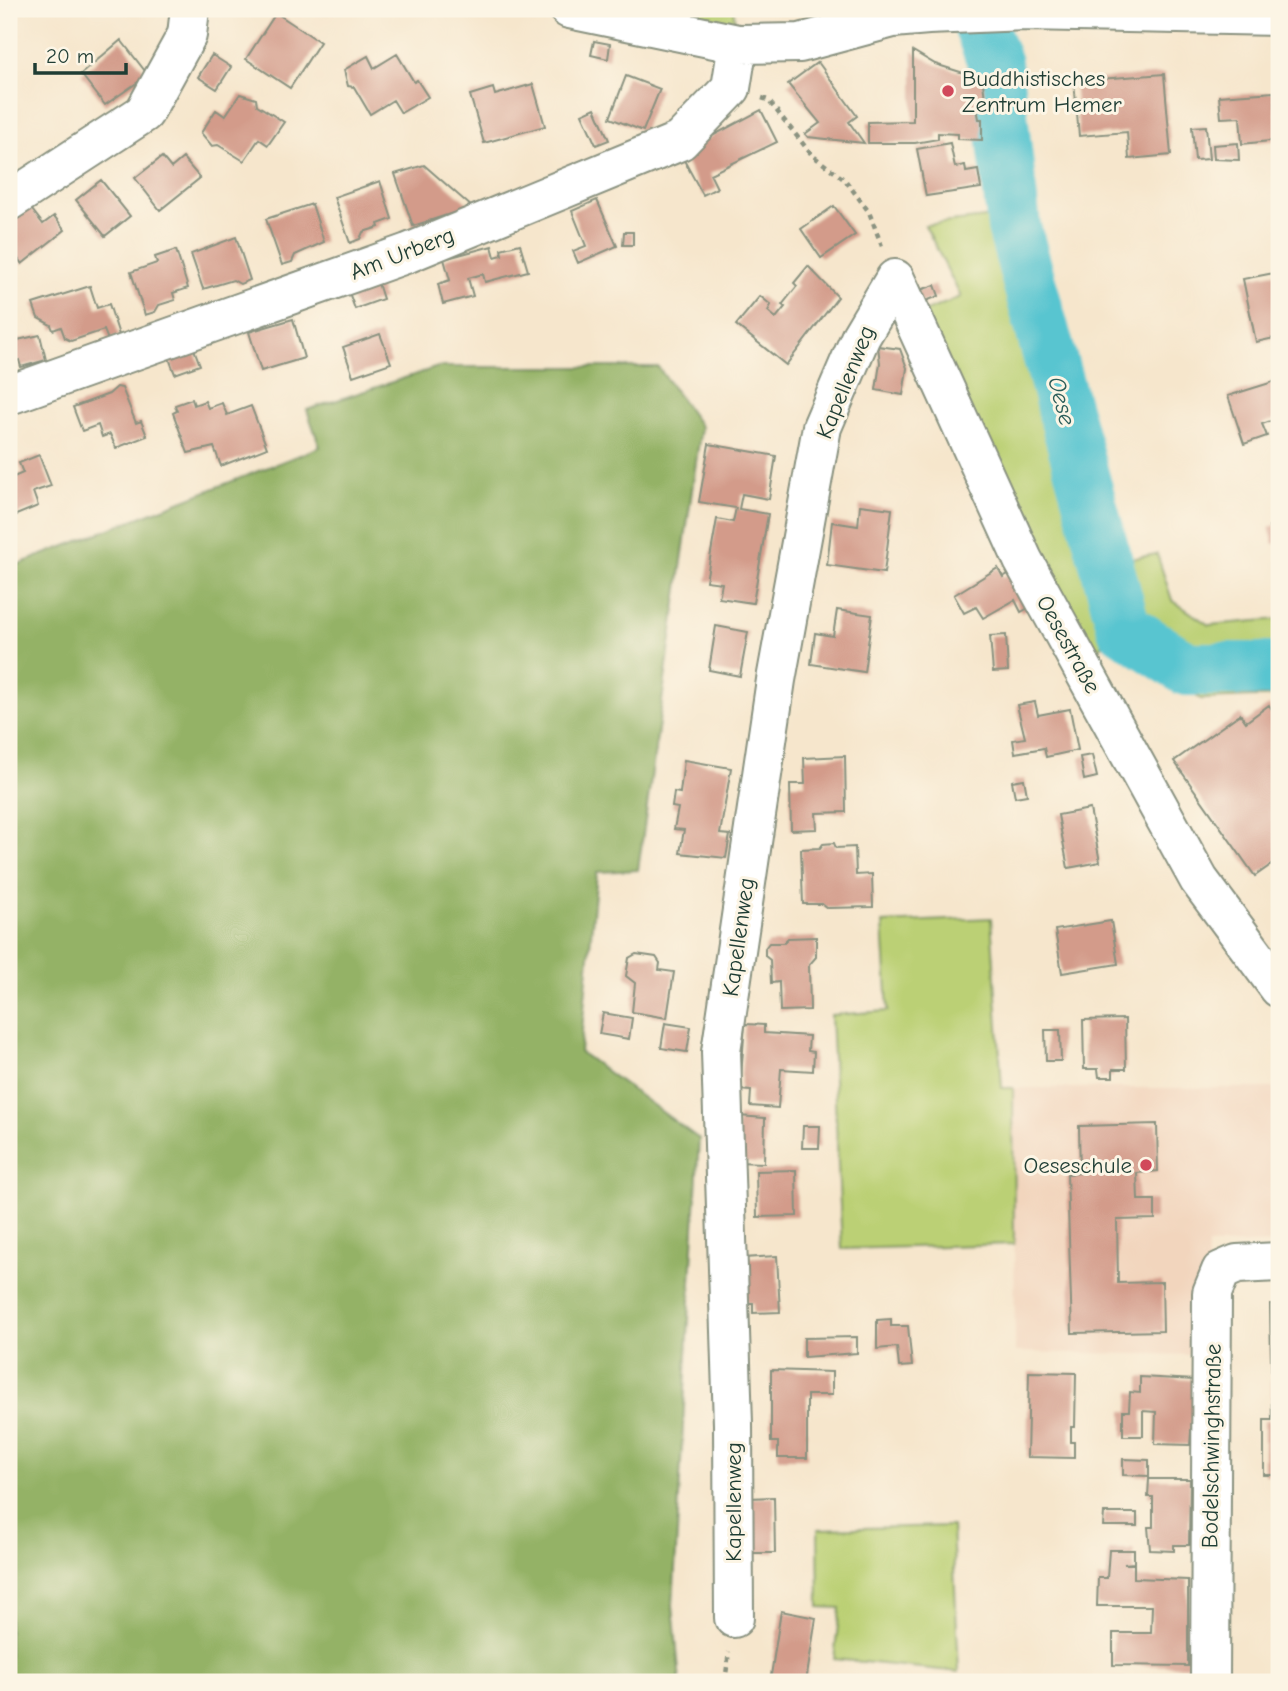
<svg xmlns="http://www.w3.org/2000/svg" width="1288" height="1691" viewBox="0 0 1288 1691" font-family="'Comic Neue',sans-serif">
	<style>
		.built { fill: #f2d5bd }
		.green { fill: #bbd074; stroke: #6d8654; stroke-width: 2 }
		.forest { fill: #94b266; stroke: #5a784d; stroke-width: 2 }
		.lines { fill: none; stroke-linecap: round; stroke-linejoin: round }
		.river { stroke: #58c5d0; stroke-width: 54 }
		.building { fill: #d39b8a }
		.minor-casing { stroke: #8a9280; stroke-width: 42 }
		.path { stroke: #8a9280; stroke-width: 4.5; stroke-dasharray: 5 5; stroke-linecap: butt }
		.minor { stroke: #fff; stroke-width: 38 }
		.poi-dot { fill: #d1495b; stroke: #fcf5e5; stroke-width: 2.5 }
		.labels { text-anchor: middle; stroke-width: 6; stroke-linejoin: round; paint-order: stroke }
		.poi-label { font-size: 23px; fill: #1f3d34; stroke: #fcf5e5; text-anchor: start }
		.street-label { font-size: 23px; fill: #1f3d34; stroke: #fcf5e5 }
		.water-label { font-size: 24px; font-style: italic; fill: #2d5f5b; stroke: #fcf5e5 }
	</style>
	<rect width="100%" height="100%" fill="#fcf5e5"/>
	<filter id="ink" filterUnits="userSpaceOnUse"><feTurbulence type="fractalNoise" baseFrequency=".0143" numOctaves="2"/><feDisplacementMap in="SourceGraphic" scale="14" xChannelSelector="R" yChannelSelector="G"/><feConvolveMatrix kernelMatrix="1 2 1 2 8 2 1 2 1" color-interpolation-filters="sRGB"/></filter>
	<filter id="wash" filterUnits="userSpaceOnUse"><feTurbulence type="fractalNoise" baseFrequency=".00686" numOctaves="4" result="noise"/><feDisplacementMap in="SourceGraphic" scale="28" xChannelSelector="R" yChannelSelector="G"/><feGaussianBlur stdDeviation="1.57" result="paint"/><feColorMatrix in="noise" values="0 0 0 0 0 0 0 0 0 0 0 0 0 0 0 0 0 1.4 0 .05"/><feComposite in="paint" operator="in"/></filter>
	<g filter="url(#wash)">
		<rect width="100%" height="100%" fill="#f6e6cc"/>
		<path class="built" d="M1013,1088H1279V1243L1208,1245L1205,1355L1015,1352Z"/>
		<path class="green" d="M612,9H734L735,31Z
			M1002,216L1116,632L1090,657L921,313L961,297L925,225Z
			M1157,554L1172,600L1209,625L1279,619V696L1201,699L1169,679L1126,643L1130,617L1115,562Z
			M991,918L1002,1088H1013L1014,1244L842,1249L831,1015L888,1011L883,923Z
			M952,1526L959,1672L834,1659L840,1608L819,1607L818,1529Z"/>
		<path class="forest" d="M438,367H658L701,427L638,870L597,872L580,1052L699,1139L673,1605L680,1682H9V568L320,447L307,410Z"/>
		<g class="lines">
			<path class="river" d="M974,9L995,64L1014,227L1124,628L1187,669H1279"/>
		</g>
		<g id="blocks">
			<path class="building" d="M276,13L320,42L290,88L246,59Z
				M121,40L148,75L105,105L81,74Z
				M594,41L610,44L608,59L591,55Z
				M913,51L935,64L973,76L982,75L986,107L977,108L979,119H982V140L958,139V134L938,133V139L915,143H868V122L913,121Z
				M397,54L414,82L417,80L428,97L401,113L393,100L370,114L354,87L348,86L344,70L368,56L374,68Z
				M212,55L231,67L217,89L198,77Z
				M818,62L857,116L849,122L864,143L808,137L805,134L820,123L788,84Z
				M1164,74L1171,155L1129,159L1127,132L1079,136L1074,81Z
				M626,76L660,89L643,131L610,118Z
				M533,84L545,126L484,143L470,95L493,88L495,95Z
				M1274,92L1279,140L1242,144L1240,117L1221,118L1219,96Z
				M240,94L256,99L257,105L284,122L268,145L259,139L244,161L218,145L212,146L201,133L216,110L225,116Z
				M595,108L609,140L596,145L582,114Z
				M761,110L777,142L710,174L717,188L703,195L680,153Z
				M1206,126L1209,159L1195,160L1192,127Z
				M950,143L955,167L965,165L966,172L978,170L981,188L926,196L917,149Z
				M1238,143L1239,160L1214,159L1213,145Z
				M162,157L171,168L183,158L200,178L160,210L135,178Z
				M424,165L472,207L413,226L395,174Z
				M101,180L130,216L105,236L76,200Z
				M380,181L392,219L378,224L379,227L363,232L360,239L350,243L334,197Z
				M597,200L617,246L578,263L573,251L586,246L572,211Z
				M312,204L324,242L295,255L292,262L282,265L266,219Z
				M29,206L43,224L54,216L65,230L22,264L9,248V222Z
				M834,206L855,235L821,258L801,229Z
				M624,232H633V245H623Z
				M236,237L250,280L240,284L233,280L203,289L191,254Z
				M520,244L528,271L485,282L483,274L468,278L473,296L443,304L438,284L450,280L444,259L492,246L495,257L502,255L501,249Z
				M176,250L188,288L173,293L175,300L159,305L155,312L145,315L131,272L157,263L155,257Z
				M808,266L838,297L786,365L736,325L760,296L771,305L768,311L776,318L785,307L782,305L797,286L794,283Z
				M1279,272V337L1256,342L1243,279Z
				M376,277L383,299L355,309L347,287Z
				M935,285L939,296L918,304L914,292Z
				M90,286L97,308L109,304L119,335L108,340L104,330L71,341L65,338L61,327L53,330L51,325L38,318L33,304Z
				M293,319L304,358L261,371L249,332Z
				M9,334H11L13,341L40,335L46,360L21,367L19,360L9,363Z
				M380,334L391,363L353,376L343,347Z
				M191,341L200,365L175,374L166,350Z
				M878,346L900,349L907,368L903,395L876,390L880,363Z
				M1276,381L1279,418L1262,424L1267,436L1244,444L1228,396Z
				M117,387L122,388L136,423L141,421L147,436L116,448L110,434L102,437L98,425L82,431L73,407L109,394Z
				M192,399L194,405L205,401L208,408L222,403L227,415L251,406L267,448L221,466L214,447L188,453L173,413L177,411L175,405Z
				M709,444L776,456L769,499L742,494L739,509L768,514L753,603L719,598L722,583L706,581L717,519L733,522L736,508L699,502Z
				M39,455L51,486L33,492L38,506L9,518V479L23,473L19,463Z
				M860,505L892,509L884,573L827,565L832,522L858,526Z
				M1279,524V543L1274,544L1269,527Z
				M998,568L1003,577L1016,569L1037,603L1021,612L1015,600L983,618L976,607L964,613L954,595Z
				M837,610L872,615L864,672L811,664L815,633L833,636Z
				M716,626L748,632L740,676L709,670Z
				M1006,635L1008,671L993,672L990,636Z
				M1035,702L1038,715L1070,709L1078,750L1046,757L1044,748L1015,753L1013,740L1025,738L1017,705Z
				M1269,705L1279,719V859L1255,876L1174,761L1240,714L1246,722Z
				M1092,755L1097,777L1084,780L1080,757Z
				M845,756L846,812L816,813L817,829L791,830L790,784H805L804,758Z
				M684,760L731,768L720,834L730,835L726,858L680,853L684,830L674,829L678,808L672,807L674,792L680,793Z
				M1024,779L1027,795L1015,797L1012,781Z
				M1090,809L1100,862L1068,868L1058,815Z
				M834,843L836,848L855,847L856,875L872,874L873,907L827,908L822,904H803L801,849L820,848L823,844Z
				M1111,921L1118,964L1062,973L1055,930Z
				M816,937V957L809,965L810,1010L780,1011L779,982L771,983L770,960L765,956V948L769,943H783L788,938Z
				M636,954L656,957L660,963L659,970L674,972L667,1018L632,1012L635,983L626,976L629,958Z
				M603,1013L632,1018L629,1039L599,1034Z
				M1125,1019L1126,1069H1113V1077H1099L1098,1069H1084L1083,1020Z
				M665,1023L691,1027L687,1052L661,1048Z
				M745,1024L764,1025V1033L809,1036L808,1051L814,1052L813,1071L781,1069L778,1108L750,1106L751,1091L740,1090Z
				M1045,1030H1060L1061,1061H1046Z
				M738,1116L765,1118L764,1163L736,1162Z
				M1157,1124L1158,1171L1137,1173L1138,1200H1155V1219L1117,1220L1118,1283L1162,1282L1163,1331L1072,1333L1067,1174L1080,1173L1079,1126Z
				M803,1126H820L819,1148H802Z
				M796,1170L797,1216L757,1217L756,1171Z
				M777,1256L780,1312L753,1313V1303H746L743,1258Z
				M1270,1304H1279V1475H1264V1420H1272Z
				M891,1319V1326H908L912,1366L899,1367L897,1347L877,1349V1320Z
				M857,1337V1353L804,1357V1338Z
				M771,1370L832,1372V1395H807V1458H778V1442H771Z
				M1029,1372L1076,1373L1075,1427H1071V1442H1074V1458L1027,1457Z
				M1140,1377L1195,1380L1190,1445L1155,1444L1156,1412L1143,1411V1436H1123V1411H1129L1130,1392L1140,1393Z
				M1123,1459L1149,1460V1476L1123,1475Z
				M1149,1479H1190L1189,1545H1174V1551L1150,1550L1148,1527H1153V1497H1148Z
				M774,1497L775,1553H751L750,1498Z
				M1104,1513H1137V1526H1103Z
				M1109,1550H1134V1563L1124,1564H1134V1578L1188,1580V1666L1113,1665V1633H1151L1152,1606H1097L1098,1578H1107Z
				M781,1611L816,1618L806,1682H770Z
				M1100,1678H1125V1682H1100Z"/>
		</g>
	</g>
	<g filter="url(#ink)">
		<use href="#blocks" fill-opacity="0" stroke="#8a9280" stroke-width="2"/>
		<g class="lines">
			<defs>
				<path id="minor" d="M569,9L738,44L800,43L893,18L928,15L1026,11L1279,16
					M9,201L144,113L187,35L190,9
					M895,279L1023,560L1199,880L1279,988
					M9,395L408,253L680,141L731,88L738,44
					M734,1618L733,1424L721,1052L776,680L822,427L861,336L895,279
					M1210,1682L1212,1293L1221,1271L1237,1264L1279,1262"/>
			</defs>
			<use href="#minor" class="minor-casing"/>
			<path class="path" d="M762,98L768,100L812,155L845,180L869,212L883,249
				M725,1682L729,1652"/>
			<use href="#minor" class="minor"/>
		</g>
	</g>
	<g class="poi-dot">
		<circle cx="948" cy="91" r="7"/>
		<circle cx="1146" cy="1165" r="7"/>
	</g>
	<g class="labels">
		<g class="poi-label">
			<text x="962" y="86">Buddhistisches<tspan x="962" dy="26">Zentrum Hemer</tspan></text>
			<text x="1132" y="1173" text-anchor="end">Oeseschule</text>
		</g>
		<g class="street-label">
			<text transform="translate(402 253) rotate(-21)" y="8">Am Urberg</text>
			<text transform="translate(845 382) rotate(-68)" y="8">Kapellenweg</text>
			<text transform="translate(1069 644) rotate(61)" y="8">Oesestraße</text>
			<text transform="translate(738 937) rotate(-82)" y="8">Kapellenweg</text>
			<text transform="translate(1211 1446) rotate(-89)" y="8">Bodelschwinghstraße</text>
			<text transform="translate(733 1502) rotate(-90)" y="8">Kapellenweg</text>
		</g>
		<g class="water-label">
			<text transform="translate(1062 401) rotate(75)" y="8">Oese</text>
		</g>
	</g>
	<rect width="1288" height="1691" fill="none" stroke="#fcf5e5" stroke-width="35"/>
	<path d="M35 63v10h91v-10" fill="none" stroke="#1f3d34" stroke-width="3.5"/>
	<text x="46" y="63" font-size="21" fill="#1f3d34" stroke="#fcf5e5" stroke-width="5" paint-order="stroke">20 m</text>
</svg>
